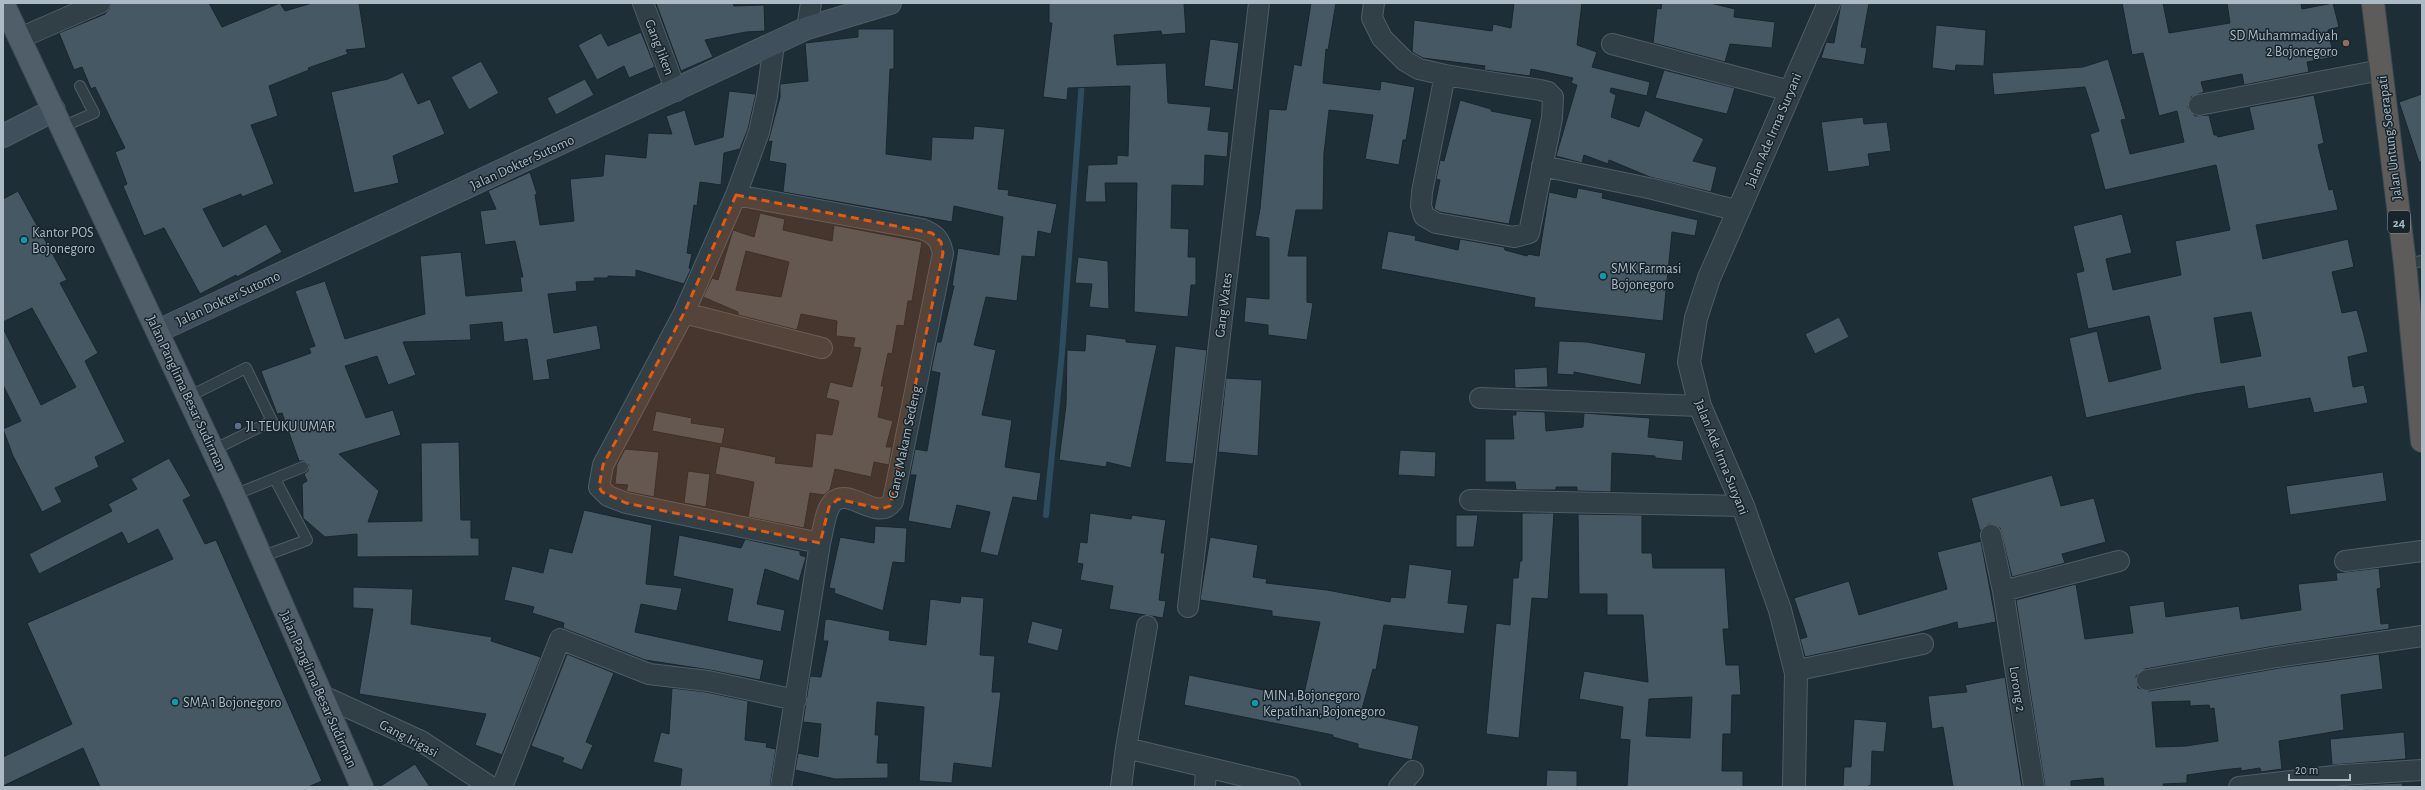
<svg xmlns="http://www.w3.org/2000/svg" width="2425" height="790" viewBox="0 0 2425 790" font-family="'Alegreya Sans',sans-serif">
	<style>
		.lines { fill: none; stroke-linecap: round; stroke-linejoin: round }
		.stream { stroke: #2e4c5d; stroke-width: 6 }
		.building { fill: #455863; stroke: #19262e; fill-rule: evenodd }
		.service-casing { stroke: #4f5d66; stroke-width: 12 }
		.minor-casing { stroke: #4f5d66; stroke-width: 22 }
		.tertiary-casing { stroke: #4f5d66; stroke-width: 24 }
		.secondary-casing { stroke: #4f5d66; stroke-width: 24 }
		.primary-casing { stroke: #3e4b54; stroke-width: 24 }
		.trunk-casing { stroke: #3c4a52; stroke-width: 24 }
		.service { stroke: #313f47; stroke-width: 10 }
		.minor { stroke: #313f47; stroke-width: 20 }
		.tertiary { stroke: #313f47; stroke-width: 22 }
		.secondary { stroke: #3f4f5b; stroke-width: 22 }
		.primary { stroke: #4f5e68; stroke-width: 22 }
		.trunk { stroke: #5e5c5b; stroke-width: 22 }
		.marked { fill: #e8590c; fill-opacity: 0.2; stroke: #e8590c; stroke-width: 3; stroke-dasharray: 8 5; stroke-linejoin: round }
		.education-dot { fill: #8d6e63; stroke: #17242b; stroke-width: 1.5 }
		.culture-dot { fill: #0f9aa8; stroke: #17242b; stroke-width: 1.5 }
		.service-dot { fill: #5c6f8a; stroke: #17242b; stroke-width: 1.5 }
		.labels { text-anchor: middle; stroke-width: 3; stroke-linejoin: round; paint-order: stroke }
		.shield { fill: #17242b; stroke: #7f8d97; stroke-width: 1 }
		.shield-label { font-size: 13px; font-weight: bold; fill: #abbac5 }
		.poi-label { font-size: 14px; fill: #abbac5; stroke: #17242b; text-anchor: start }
		.street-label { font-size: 14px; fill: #abbac5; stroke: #17242b }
	</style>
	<rect width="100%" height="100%" fill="#1e2e37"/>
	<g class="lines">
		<path class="stream" d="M1046,515L1062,352L1082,80"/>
	</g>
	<path class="building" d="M111,3H209L222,27L280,3L285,11L312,3H359L366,48L346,50L348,54L308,68L309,70L269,86L278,116L251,125L274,184L242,197L241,194L203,209L223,247L266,224L282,252L237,277L236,275L200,294L164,228L144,236L123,186L127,184L115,152L125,148L95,87L91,89L82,67L74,70L59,33L105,14L109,9Z
		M656,3H733L734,6L764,5L765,31L746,32L705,40L713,57L681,71Z
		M1049,3H1184L1186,33L1162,35L1161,31L1114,35L1117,65L1166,63L1168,103L1211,107L1208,130L1229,132L1227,157L1205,155L1204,186L1172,185L1171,228L1189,229L1188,257H1196V285H1191L1188,317L1134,312L1137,183H1105L1106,202H1085L1088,165L1117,164V155L1128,156L1130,86L1068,88L1067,100L1043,97L1052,23H1049Z
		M1311,3H1336L1328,50L1326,49L1323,83L1380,90L1381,81L1415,87L1406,140H1403L1399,165L1365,159L1373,115L1329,110L1324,153L1323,210H1296L1288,256H1307V302L1313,303L1307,340L1268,335V325L1244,322L1246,297L1269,299V238L1255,236L1260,209L1269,109L1286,110L1294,64L1301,66Z
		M1514,3H1582L1577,45L1597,52L1592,67L1650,82L1647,96L1611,88L1610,92L1616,95L1611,117L1639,127L1645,110L1704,139L1693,161L1717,167L1711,192L1650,177L1609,160L1608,164L1584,155L1582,163L1556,156L1577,85L1571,83L1573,78L1531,69L1530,76L1484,70L1485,66L1423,58L1412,52L1414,20L1492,31L1493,24L1511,28Z
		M1662,3H1710L1735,9L1734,17L1775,22L1772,48L1730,44L1725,62L1653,43L1657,8L1661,9Z
		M1841,3H1869L1861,47L1867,48L1864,65L1821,58L1826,42L1834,43Z
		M2122,3H2163L2169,33L2230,23L2227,3H2301L2302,9L2333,3L2339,27L2328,30L2334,57L2307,62L2309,72L2244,85L2242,74L2201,82L2204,92L2191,97L2188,107L2195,116L2209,115L2214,135H2217L2218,137L2254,129L2249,107L2314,95L2324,143L2318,145L2329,190L2333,189L2338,210L2256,225L2263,259L2348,239L2354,267L2332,272L2342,313L2357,310L2364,335L2368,352L2348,357L2353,387L2364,385L2368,403L2314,413L2310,398L2248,409L2244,386L2195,394L2086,418L2069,338L2097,331L2109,382L2161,369L2149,316L2088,329L2076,273L2084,271L2073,226L2122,214L2132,253L2106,259L2113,290L2181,275L2175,241L2230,230L2216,165L2105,190L2090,134L2099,131L2085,87L1994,95L1992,73L2083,67L2108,59L2126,119L2121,120L2130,154L2184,142L2177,111L2159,116L2143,53L2132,55ZM2251,312L2261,356L2221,363L2214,318Z
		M1936,25L1986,30L1984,66L1956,65L1955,71L1932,68Z
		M858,29H894V69H890L886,154L931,160L932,137L973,139L974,126L1005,129L998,189L1009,190L1008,195L1057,204L1051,234L1038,231L1035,257L1022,256L1017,301L986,297L974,345L996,350L982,415L1012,420L1005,467L1041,473L1037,501L1013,497L998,556L980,552L990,512L957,505L951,529L908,521L916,475H910L915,449L927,451L940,373L931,371L937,342H941L954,286H952L958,248L999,255L1003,217L954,206L952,222L783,192L786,164L769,161L772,141L768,142L780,97V84L808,81L805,43L858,37Z
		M641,32L655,67L629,78L624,66L597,80L578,45L601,33L608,46Z
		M1210,39L1239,43L1233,90L1204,86Z
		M481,61L499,93L469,110L451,77Z
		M1664,70L1735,88L1727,114L1655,98Z
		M403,72L418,104L430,99L445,134L393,156L399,183L354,193L331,92L388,79Z
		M585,79L594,95L556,115L547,98Z
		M729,91L756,94L748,129L740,149L724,153L721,185L700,182L697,206L694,205L687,253L692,254L689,268L691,269L684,284L636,270V277L608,276V278H594L595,281L576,282L577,291L548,294L554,333L597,325L601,349L547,360L550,379L533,381L527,339L504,342L502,322L470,325L471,340L403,342L416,375L388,385L377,356L345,366L366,418L393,410L401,435L339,454L379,491L368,522L422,521L421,443L459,442L461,520H471V538H479V556L357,557V534L325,537L303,518L302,484L307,481L304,474L308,471L309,465L304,461H299L282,413L277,414L261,371L311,353L309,348L315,346L295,291L325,281L345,339L425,314L420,256L461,252L466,296L522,291L520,277H523L515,241L485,245L480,211L496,209L488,191L530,172L537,194L535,195L540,225L574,221L570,179L603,176L605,154L646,158L648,133L672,134L666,116L685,110L695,145L723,137Z
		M2422,94V162H2419L2399,102Z
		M1460,100L1491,109V111L1532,119L1509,224L1440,212L1434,209L1440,180L1436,179L1440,160L1444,161Z
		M1863,117L1864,124L1887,122L1891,151L1868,154L1870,166L1828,172L1821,122Z
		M1578,188L1603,193L1602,198L1698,220L1695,236L1672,232L1663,321L1534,307L1535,298L1381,269L1388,231L1416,236L1415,240L1458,250L1460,239L1504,247L1505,250L1527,256L1528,254L1539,256L1549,192L1576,198Z
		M18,191L67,280L60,283L98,353L85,361L125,442L95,457L99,467L55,488L62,502L42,512L13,456L3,429L21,421L3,385V328L41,405L76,387L32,308L3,322V199Z
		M760,213L785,219L783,230L832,241L834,225L922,242L912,301H908L904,326L897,325L892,354L888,353L881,386H884L878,417L893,421L886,447H892L889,465L874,462L871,477L835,469L830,490L824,495L810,493L804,528L748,517L754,482L715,474L720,446L776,457L775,463L812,467L816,433L832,435L839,401L826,398L830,382L852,387L861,348L853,347L855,338L836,336L837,321L801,314L797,330L738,315V312L703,297L712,278L718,280L733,230L754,237ZM746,251L789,262L781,297L736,290Z
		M1078,257L1108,261L1109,309L1089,307L1092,284L1075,283Z
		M1839,317L1849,337L1815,354L1805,334Z
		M1086,334L1126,339V342L1157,345L1131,468L1107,462L1106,467L1059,460L1066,405L1067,350L1085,351Z
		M1559,341L1587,342L1646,353L1641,385L1574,372V375L1557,374Z
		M1175,346L1207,350L1193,464L1165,462Z
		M1547,367L1548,387L1515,388L1514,369Z
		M1226,378L1262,380L1258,456L1218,452Z
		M656,411L692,418L691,423L725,428L722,444L652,431Z
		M1516,411L1545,412L1546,431L1583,427L1584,413L1650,418L1648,437L1684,441L1682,461L1655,458V456L1612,453L1611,492L1577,491V487H1556V490H1516L1515,482H1485V439H1514L1512,415H1516Z
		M625,449L659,452L654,497L629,492L626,491L628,485L615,484L617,464Z
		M1400,450L1436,452L1435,477L1398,475Z
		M169,458L191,496L183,500L205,544L216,540L322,781L308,787H100L83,748L3,786V757L72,724L27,623L173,559L158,529L128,544L122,532L39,574L29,554L112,511L108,504L137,489L131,479Z
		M688,471L710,474L706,507L684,503Z
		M2383,472L2387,501L2290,515L2286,486Z
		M2052,475L2061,506L2094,498L2106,542L2062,554L2065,563L2012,577L2000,528L1989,524L1980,531L1971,498Z
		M584,510L652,525L646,584L682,588L677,611L641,604L635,632L764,660L760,680L710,670L645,660L563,628L564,623L532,613L534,607L504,600L512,566L543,573L549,548L572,553Z
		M1090,513L1131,519L1132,515L1166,520L1161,553H1165L1159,600L1166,601L1163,618L1109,609L1113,586L1080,580L1083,564L1077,563L1080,542L1087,543Z
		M1522,513H1554L1548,599L1532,598L1519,738L1486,734L1496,623L1510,625L1513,578H1518L1520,561H1522Z
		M1578,514L1642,515V553H1652L1653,568H1725L1729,629H1723L1726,665H1739L1741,695H1732L1731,734H1723L1722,771H1743V787H1627L1630,740L1620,739L1623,707L1579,699L1584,671L1648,682L1643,615H1607V594H1579ZM1692,697L1690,738L1646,736L1649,699Z
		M1456,515H1478L1474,547H1456Z
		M875,526L907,528L905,563L893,562L883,611L834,593L835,589L829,588L840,537L874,543Z
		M679,535L741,548L745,539L800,551V555L806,557L799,581L765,569L757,604L785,610L781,632L727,621L733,589L673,576Z
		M1210,537L1258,545L1253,577L1267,579L1266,583L1327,590L1390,602L1391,597L1405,598L1409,564L1452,570L1448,603L1468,605L1464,634L1384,625L1376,670L1373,669L1361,713L1419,726L1412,760L1358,748V744L1333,737V735L1184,705L1189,675L1303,698L1320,622L1272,616V611L1200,600Z
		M1981,541L1996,622L1958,629L1957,622L1917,633L1805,657L1800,639L1807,637L1794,598L1849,581L1859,615L1947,589L1937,552Z
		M2379,568L2381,588L2377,589L2381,624L2389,623V629L2275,646L2145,669L2136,676L2138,688L2149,691L2279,668L2379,654L2383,689L2341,695L2344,730L2279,741L2282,769L2261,772L2260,768L2241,771V768L2222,770L2187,775V783L2163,784L2164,787H2104L2103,778L2071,781V787H2045L2016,600L2076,584L2085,639L2133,633L2129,606L2164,601L2166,617L2239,606L2241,619L2301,610L2298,584L2337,580L2336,573ZM2190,701V706L2209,705L2210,709L2214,708L2218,741L2186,746L2156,747L2152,702Z
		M353,587L413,589L411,624L492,637L491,641L541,657L502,755L475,745L486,714L359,694L373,609L353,608Z
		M961,596L984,598L980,655L995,656L992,692H1001L992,768L954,763L952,783L919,781L924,707L877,702L875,735H879L877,763H888V778L835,779L795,770L798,753L818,757L821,724L803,722L810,676L821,677L828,641H823L825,620L828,619L890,631L889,640L926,645L930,599L960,603Z
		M1032,621L1063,629L1058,651L1027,643Z
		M567,654L614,673L586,742L593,745L582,770L562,762L564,758L531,746Z
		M2005,677L2022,787H1953L1943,727L1932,729L1928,696L1967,692L1965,685Z
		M672,688L706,692L748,701L745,740L767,743L766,747L776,749L770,787H680L682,769L653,762L661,732L669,734Z
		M1854,719L1887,722L1884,752L1872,751L1871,785L1866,787H1843L1844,767H1851Z
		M2404,732L2406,759L2332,765L2330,739Z
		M415,764L430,787H379Z
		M1547,770L1577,771V787H1546Z
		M2402,783L2403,787H2338L2343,786Z"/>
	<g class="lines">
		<defs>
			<path id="service" d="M62,127L94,113L80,86
				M2405,264L2422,261
				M188,397L246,368L272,421L213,450
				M234,495L303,467
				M261,557L307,540L275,479"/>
			<path id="minor" d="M643,3L676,91
				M1374,3L1372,18L1382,38L1405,61L1419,69L1445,75L1540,90L1548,92L1553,97L1552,118L1529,233L1514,237L1436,223L1424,216L1421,206L1422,192L1445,75
				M807,28L811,3
				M20,38L100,3
				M774,44L767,96L759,132L736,195L684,313L603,465L599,487L608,496L626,503L820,543
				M1612,44L1790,91
				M2199,105L2381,70
				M1542,166L1653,189L1739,211
				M736,195L922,229C935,234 940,239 943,253L893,501C878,524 850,486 833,502C825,510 823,532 820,543L781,787
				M684,313L822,348
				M1480,398L1700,406
				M1470,500L1743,506
				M1991,535L2003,591
				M2345,561L2422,551
				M1188,607L1259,3
				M1796,673L1803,669L1923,644
				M2147,680L2277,657L2422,636
				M323,696L421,741L491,787
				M1126,748L1147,626
				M502,787L560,639L649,674L708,681L796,700
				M1121,787L1126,748L1290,787
				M1205,787L1206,767
				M1399,787L1413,771
				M2034,787L2003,591L2119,561
				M2239,787L2342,775L2422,770"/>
			<path id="tertiary" d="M1794,787L1796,673L1780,610L1743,506L1700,406L1689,362L1696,318L1709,278L1829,3"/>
			<path id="secondary" d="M3,136L54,110
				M158,331L807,28L890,3"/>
			<path id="primary" d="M3,3L234,495L362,787"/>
			<path id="trunk" d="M2373,3L2405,264L2422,441"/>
		</defs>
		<use href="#service" class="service-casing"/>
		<use href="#minor" class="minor-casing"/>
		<use href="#tertiary" class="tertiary-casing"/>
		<use href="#secondary" class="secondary-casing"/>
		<use href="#primary" class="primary-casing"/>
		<use href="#trunk" class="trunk-casing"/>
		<use href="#service" class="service"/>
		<use href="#minor" class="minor"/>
		<use href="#tertiary" class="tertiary"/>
		<use href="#secondary" class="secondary"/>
		<use href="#primary" class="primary"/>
		<use href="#trunk" class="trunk"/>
	</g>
	<path class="marked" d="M736,195L932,233L941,242L943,253L890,506L881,509L838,499L829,507L820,543L626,503L602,492L599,487L603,465L684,313Z"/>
	<circle class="education-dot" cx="2346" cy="43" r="4"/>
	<g class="culture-dot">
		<circle cx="24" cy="240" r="4"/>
		<circle cx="1603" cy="276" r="4"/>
		<circle cx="175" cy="702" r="4"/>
		<circle cx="1255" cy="703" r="4"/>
	</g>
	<circle class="service-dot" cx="238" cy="426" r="4"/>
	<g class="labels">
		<rect class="shield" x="2388" y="211" width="22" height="22" rx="3"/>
		<g class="shield-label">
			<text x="2399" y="227">24</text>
		</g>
		<g class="poi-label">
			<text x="2338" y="40" text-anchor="end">SD Muhammadiyah<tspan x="2338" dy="16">2 Bojonegoro</tspan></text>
			<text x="32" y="237">Kantor POS<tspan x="32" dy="16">Bojonegoro</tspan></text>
			<text x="1611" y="273">SMK Farmasi<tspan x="1611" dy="16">Bojonegoro</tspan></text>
			<text x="246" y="431">JL TEUKU UMAR</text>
			<text x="1263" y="700">MIN 1 Bojonegoro<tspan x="1263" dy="16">Kepatihan,Bojonegoro</tspan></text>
			<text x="183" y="707">SMA 1 Bojonegoro</text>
		</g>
		<g class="street-label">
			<text transform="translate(660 47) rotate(69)" y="5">Gang Jiken</text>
			<text transform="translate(1773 130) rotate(-67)" y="5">Jalan Ade Irma Suryani</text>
			<text transform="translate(2389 138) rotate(-97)" y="5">Jalan Untung Soerapati</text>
			<text transform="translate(522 162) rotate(-25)" y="5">Jalan Dokter Sutomo</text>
			<text transform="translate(228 298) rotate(-25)" y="5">Jalan Dokter Sutomo</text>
			<text transform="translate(1223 305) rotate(-83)" y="5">Gang Wates</text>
			<text transform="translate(187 393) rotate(65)" y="5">Jalan Panglima Besar Sudirman</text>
			<text transform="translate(904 442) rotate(-78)" y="5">Gang Makam Sedeng</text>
			<text transform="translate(1722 457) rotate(68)" y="5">Jalan Ade Irma Suryani</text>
			<text transform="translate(319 689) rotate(66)" y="5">Jalan Panglima Besar Sudirman</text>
			<text transform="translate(2018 689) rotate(81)" y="5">Lorong 2</text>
			<text transform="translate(409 738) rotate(28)" y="5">Gang Irigasi</text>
		</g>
	</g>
	<rect width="2425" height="790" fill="none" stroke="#abbac5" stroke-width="8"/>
	<path d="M2289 774v6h61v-6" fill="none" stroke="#abbac5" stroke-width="2"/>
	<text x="2295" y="774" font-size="12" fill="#abbac5" stroke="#17242b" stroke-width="3" paint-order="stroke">20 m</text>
</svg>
